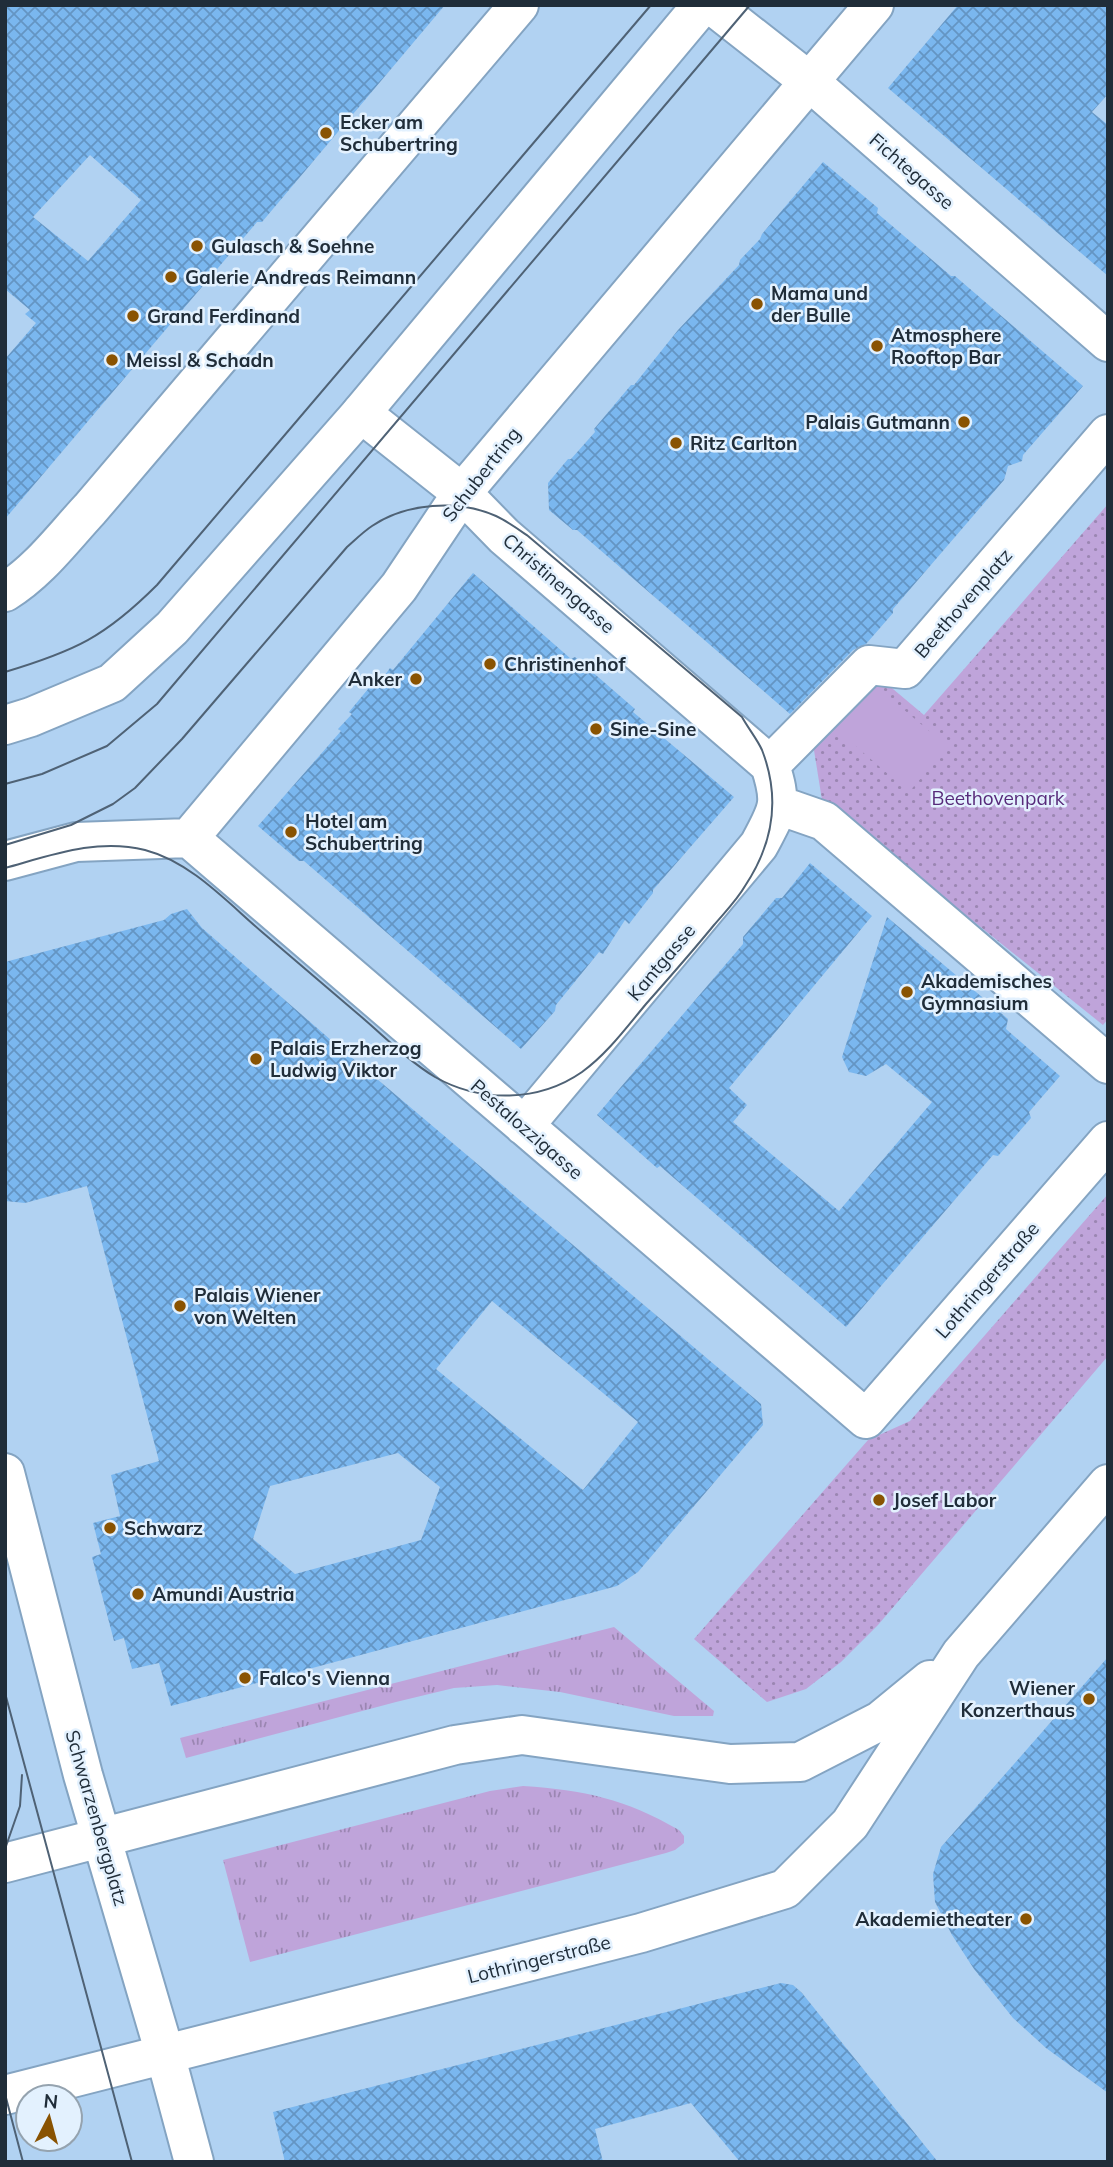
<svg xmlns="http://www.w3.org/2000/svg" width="1113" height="2167" viewBox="0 0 1113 2167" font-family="Mulish,sans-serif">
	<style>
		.grass { fill: url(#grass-tufts) }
		.park { fill: url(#park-dots) }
		.garden { fill: #bfa4da }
		.building { fill: url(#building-cross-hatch); fill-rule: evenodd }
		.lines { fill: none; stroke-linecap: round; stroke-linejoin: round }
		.minor-casing { stroke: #84a4c2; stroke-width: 42 }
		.major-casing { stroke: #84a4c2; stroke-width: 42 }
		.minor { stroke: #fff; stroke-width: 38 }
		.major { stroke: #fff; stroke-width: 38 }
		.tram { stroke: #4f6275; stroke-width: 2 }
		.poi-dot { fill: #895302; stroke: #e3f1fe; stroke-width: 2.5 }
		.labels { text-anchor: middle; stroke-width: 5; stroke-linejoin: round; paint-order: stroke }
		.poi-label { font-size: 19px; font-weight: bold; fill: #202d39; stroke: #e3f1fe; text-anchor: start }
		.street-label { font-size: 19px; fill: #202d39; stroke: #e3f1fe }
		.park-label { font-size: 19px; fill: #572a7a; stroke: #e3f1fe }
	</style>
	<defs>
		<pattern id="grass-tufts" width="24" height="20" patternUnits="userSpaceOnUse" patternTransform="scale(1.75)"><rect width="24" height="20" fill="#bfa4da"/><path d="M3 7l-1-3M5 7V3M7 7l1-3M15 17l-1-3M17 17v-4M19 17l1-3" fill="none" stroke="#9b86b2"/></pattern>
		<pattern id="park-dots" width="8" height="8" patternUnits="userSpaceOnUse" patternTransform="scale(1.75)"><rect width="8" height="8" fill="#bfa4da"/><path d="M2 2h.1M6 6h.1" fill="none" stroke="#9b86b2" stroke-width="1.8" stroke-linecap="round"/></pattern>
		<pattern id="building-cross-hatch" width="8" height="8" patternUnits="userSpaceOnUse" patternTransform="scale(1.75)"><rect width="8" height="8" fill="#7ab7ef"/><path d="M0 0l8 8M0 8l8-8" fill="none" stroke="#6495c3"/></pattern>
	</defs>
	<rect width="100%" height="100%" fill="#b1d2f2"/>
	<path class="grass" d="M614,1627L714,1711L713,1716H674L560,1692L497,1685L454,1688L396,1702L186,1758L180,1738Z
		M523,1786C585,1790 625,1799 679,1830L684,1836V1843L675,1850L666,1853L250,1962L223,1860L490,1791Z"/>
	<path class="park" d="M1108,504V1019L1103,1025L822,800L813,744L874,673L924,715Z
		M1108,1194V1356L878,1625L841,1662L806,1689L767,1702L694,1639L868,1440L910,1421Z"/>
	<path class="garden" d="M876,686L948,747L909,792L838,731Z"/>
	<path class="building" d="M5,5H445L262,222H257L5,519V359L36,323L25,314L30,310L5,289ZM90,155L141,200L88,261L33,217Z
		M958,5H1108V94L1092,112L1108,125V276L888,88Z
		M823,162L878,208L877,213L951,276H955L1083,386L1023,455L1022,461L1008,466L1004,480L893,609V613L866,644L853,650L790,714L577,530H573L549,510L548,483L568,459H571L595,432L594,429L631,385H634L678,330L739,265L740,260L760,239L762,234Z
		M473,573L571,659L575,657L635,709L633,712L734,797L653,890V893L629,924L625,920L603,954L599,952L556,1005L555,1011L521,1049L304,861H299L258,826L341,731L338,729L352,714L349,712L373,683L377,686L390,668L393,670Z
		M810,863L872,916L729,1088L747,1105L733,1122L839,1211L932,1102L886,1064L866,1076L849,1072L842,1057L887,917L1008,1019L1006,1029L1060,1076L1029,1112L1031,1118L998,1156L993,1155L846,1327L660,1166L657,1168L597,1115L743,944V937L776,898H782Z
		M187,909L202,928L332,1041L761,1404L763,1425L638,1572L617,1586L171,1706L159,1663L132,1669L124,1638L114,1641L92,1557L101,1554L93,1523L120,1516L111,1475L159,1461L87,1186L25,1203L5,1201V962L164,920L171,914ZM492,1301L638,1422L583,1490L436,1369ZM398,1453L440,1487L421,1540L295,1574L253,1539L270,1486Z
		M1108,1657V2093L1046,2048L1013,2018L974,1969L952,1935L935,1902L933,1874L941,1847Z
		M781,1983L793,1985L802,1993L938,2162H740L691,2103L595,2129L603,2162H285L273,2112Z"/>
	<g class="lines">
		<defs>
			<path id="minor" d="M712,5L810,82L1108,342
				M361,413L462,493L504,536L770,765C783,805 778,809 759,845L524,1126
				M5,592C39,571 63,538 90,509L519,5
				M770,765L869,665L905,669L1108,434
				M778,805L824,821L1108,1064
				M189,838L866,1419L1108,1141
				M5,861L76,842L189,838L399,587L462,493L874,5"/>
			<path id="major" d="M5,725L31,717L112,683L172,628L361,413L702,5
				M5,1473L83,1775L165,2054L194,2162
				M5,1863L455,1745L522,1735L730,1764L800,1762L880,1721L930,1680
				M5,2095L641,1933L785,1889L850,1824L961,1654L1108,1484"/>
		</defs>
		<use href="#minor" class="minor-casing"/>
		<use href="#major" class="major-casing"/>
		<use href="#minor" class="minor"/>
		<use href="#major" class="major"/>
		<path class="tram" d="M5,672C75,651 105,637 157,585L651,5
			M5,784L42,774L107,746L157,704L750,5
			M5,845L71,825L113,804L135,788L182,739L347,547C355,540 363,532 372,526C406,503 458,499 496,516C507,521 518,529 528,536L742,717C748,728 757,739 762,750C781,799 773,844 745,886C737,900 725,912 714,925C692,952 669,978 646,1004C626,1028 607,1054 582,1072C539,1102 481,1103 435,1077C407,1060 383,1035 358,1014C326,987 294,959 262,932C227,902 191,862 145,850C97,838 52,855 5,868
			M5,1693L132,2162
			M5,1849L20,1806L22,1775
			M5,2094L23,2162"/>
	</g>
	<g class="poi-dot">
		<circle cx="326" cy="133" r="7"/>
		<circle cx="197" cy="246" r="7"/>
		<circle cx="171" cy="277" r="7"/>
		<circle cx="757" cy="304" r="7"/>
		<circle cx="133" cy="316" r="7"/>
		<circle cx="877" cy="346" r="7"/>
		<circle cx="112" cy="360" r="7"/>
		<circle cx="964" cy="422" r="7"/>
		<circle cx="676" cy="443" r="7"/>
		<circle cx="490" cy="664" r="7"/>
		<circle cx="416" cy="679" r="7"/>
		<circle cx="596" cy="729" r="7"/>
		<circle cx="291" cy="832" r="7"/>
		<circle cx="907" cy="992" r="7"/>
		<circle cx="256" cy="1059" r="7"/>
		<circle cx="180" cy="1306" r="7"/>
		<circle cx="879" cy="1500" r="7"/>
		<circle cx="110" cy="1528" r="7"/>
		<circle cx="138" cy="1594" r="7"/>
		<circle cx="245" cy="1678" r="7"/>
		<circle cx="1089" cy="1699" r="7"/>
		<circle cx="1026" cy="1919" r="7"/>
	</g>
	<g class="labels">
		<g class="poi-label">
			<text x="340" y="129">Ecker am<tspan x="340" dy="22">Schubertring</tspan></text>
			<text x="211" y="253">Gulasch &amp; Soehne</text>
			<text x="185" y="284">Galerie Andreas Reimann</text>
			<text x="771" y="300">Mama und<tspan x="771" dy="22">der Bulle</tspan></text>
			<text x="147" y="323">Grand Ferdinand</text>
			<text x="891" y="342">Atmosphere<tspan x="891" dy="22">Rooftop Bar</tspan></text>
			<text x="126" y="367">Meissl &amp; Schadn</text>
			<text x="950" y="429" text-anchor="end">Palais Gutmann</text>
			<text x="690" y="450">Ritz Carlton</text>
			<text x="504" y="671">Christinenhof</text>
			<text x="402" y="686" text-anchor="end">Anker</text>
			<text x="610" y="736">Sine-Sine</text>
			<text x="305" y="828">Hotel am<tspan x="305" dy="22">Schubertring</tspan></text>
			<text x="921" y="988">Akademisches<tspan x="921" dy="22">Gymnasium</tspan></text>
			<text x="270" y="1055">Palais Erzherzog<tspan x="270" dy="22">Ludwig Viktor</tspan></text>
			<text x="194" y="1302">Palais Wiener<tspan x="194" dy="22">von Welten</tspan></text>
			<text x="893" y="1507">Josef Labor</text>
			<text x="124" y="1535">Schwarz</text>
			<text x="152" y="1601">Amundi Austria</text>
			<text x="259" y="1685">Falco's Vienna</text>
			<text x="1075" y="1695" text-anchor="end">Wiener<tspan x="1075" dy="22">Konzerthaus</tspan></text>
			<text x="1012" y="1926" text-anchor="end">Akademietheater</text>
		</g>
		<g class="street-label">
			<text transform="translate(912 171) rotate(41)" y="7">Fichtegasse</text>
			<text transform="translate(481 474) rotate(-52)" y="7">Schubertring</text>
			<text transform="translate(559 583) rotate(41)" y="7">Christinengasse</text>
			<text transform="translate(963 603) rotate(-49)" y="7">Beethovenplatz</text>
			<text transform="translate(661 962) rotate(-50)" y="7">Kantgasse</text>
			<text transform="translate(527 1129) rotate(41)" y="7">Pestalozzigasse</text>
			<text transform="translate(987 1280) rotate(-49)" y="7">Lothringerstraße</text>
			<text transform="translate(97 1818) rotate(74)" y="7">Schwarzenbergplatz</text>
			<text transform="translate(539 1959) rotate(-14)" y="7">Lothringerstraße</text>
		</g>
		<g class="park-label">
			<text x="998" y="805">Beethovenpark</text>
		</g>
	</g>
	<rect width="1113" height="2167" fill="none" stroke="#202d39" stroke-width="14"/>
	<g transform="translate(49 2118) rotate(6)"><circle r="33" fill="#e3f1fe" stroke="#95a3af" stroke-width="2"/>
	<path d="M0-5L12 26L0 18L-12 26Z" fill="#895302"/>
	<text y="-10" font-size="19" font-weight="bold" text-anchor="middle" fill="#202d39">N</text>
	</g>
</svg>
